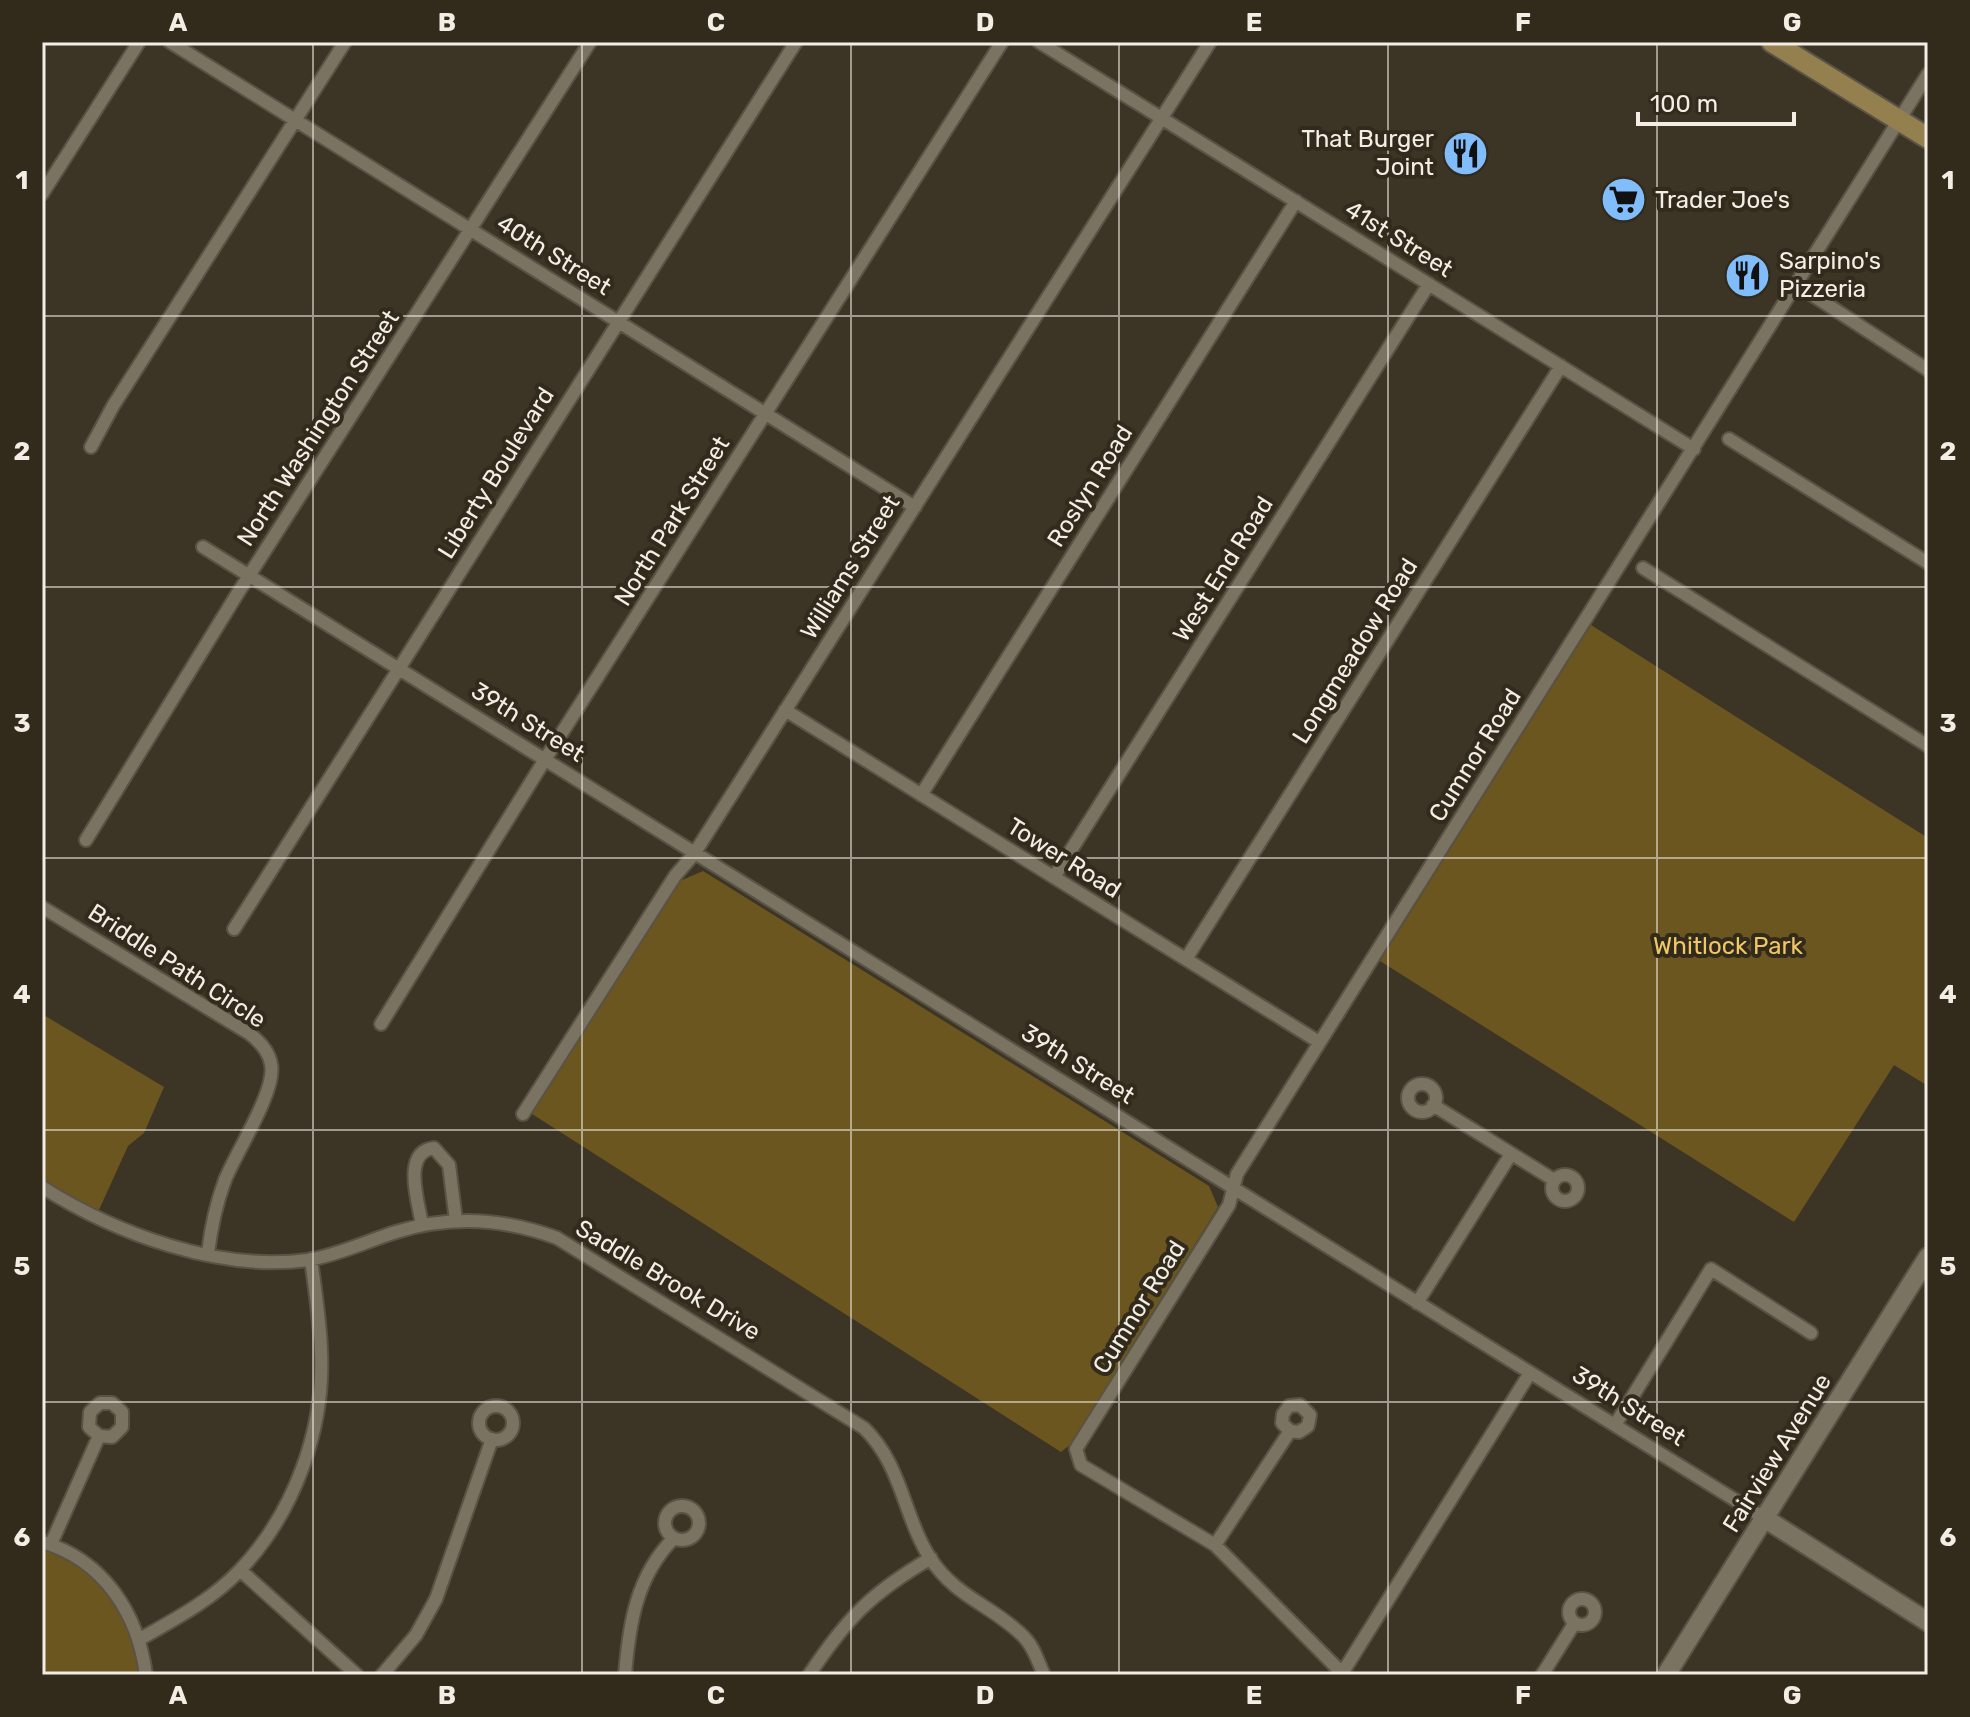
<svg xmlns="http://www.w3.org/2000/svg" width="1970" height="1717" viewBox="0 0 1970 1717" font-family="Rubik,sans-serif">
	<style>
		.green { fill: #6c5620 }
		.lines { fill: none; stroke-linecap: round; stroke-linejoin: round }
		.street-casing { stroke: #595346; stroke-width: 16 }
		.secondary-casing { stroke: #595346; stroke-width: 22 }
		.primary-casing { stroke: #595346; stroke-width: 24 }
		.street { stroke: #7b7362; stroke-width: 12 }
		.secondary { stroke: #7b7362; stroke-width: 18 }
		.primary { stroke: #947f4e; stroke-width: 20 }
		.grid { fill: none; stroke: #f2eee5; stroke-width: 2; stroke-opacity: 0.55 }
		.labels { text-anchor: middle; stroke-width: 8; stroke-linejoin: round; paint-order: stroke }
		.poi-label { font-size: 24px; fill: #f2eee5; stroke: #322b1c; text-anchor: start }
		.street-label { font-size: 24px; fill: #f2eee5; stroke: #322b1c }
		.park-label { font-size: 24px; fill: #efc766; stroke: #322b1c }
		.neatline { fill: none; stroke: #f2eee5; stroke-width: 3 }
		.grid-label { font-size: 26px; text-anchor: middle; font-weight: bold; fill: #f2eee5 }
	</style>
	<rect width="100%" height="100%" fill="#3c3526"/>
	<path class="green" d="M1591,625L1928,838V1086L1894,1065L1794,1222L1380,961Z
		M703,871L1209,1186L1218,1207L1071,1444L1061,1452L529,1112L675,883Z
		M42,1014L164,1087L144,1133L128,1146L98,1212L42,1181Z
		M42,1548C94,1565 139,1619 138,1675H42Z"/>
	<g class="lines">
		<defs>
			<path id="street" d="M170,42L915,507
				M1039,42L1694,449
				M42,194L139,42
				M1797,285L1928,370
				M1729,439L1928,563
				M91,447L113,406L345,42
				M203,547L1764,1518
				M1643,568L1928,746
				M785,710L1319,1042
				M921,795L1296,201
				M86,840L236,596L590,42
				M1054,877L1429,284
				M42,907L250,1034C259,1041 269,1052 271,1064C277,1090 236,1152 225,1180C216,1204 211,1228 208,1253
				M234,929L796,42
				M1186,959L1561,366
				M381,1024L544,761L1002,42
				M1408 1098a14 14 0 1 1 28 0a14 14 0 1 1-28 0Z
				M1433,1105L1554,1180
				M523,1114L675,876L694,854L1210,42
				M1552 1188a13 13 0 1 1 26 0a13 13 0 1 1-26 0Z
				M42,1187C116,1234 220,1272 308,1260C339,1255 367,1241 396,1232C450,1215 503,1218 557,1238L864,1428C902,1465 903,1515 930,1558C956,1598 994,1606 1024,1637C1034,1647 1038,1662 1044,1675
				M422,1225C419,1204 401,1152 434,1148L449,1165L456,1221
				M1417,1303L1511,1154
				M479 1423a17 17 0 1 1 34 0a17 17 0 1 1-34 0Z
				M1615,1425L1711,1269L1811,1333
				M665 1523a17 17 0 1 1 34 0a17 17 0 1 1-34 0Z
				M42,1542C104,1560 138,1614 146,1675
				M51,1544L99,1436L112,1437L122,1427V1412L112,1403H100L90,1412L89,1427L99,1436
				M1215,1545L1290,1431L1299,1432L1308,1426L1310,1415L1300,1405L1289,1406L1283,1414L1282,1423L1290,1431
				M240,1570L357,1675
				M1569 1612a13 13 0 1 1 26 0a13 13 0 1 1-26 0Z
				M140,1639C175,1619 212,1600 240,1570C294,1513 325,1429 321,1351C320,1320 315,1290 311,1259
				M382,1675L416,1635L436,1599L492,1439
				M625,1675C629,1625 636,1576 674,1538
				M809,1675C847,1618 871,1593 931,1558
				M1341,1675L1530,1373
				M1344,1675L1215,1545L1081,1465L1076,1449L1229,1205L1237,1174L1928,74
				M1542,1675L1574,1624"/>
			<path id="secondary" d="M1764,1518L1928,1622
				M1666,1675L1928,1257"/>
			<path id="primary" d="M1772,42L1928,138"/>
		</defs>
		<use href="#street" class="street-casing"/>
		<use href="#secondary" class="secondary-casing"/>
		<use href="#primary" class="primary-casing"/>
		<use href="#street" class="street"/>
		<use href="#secondary" class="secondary"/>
		<use href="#primary" class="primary"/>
	</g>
	<path class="grid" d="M313,42V1675M582,42V1675M851,42V1675M1119,42V1675M1388,42V1675M1657,42V1675M42,316H1928M42,587H1928M42,858H1928M42,1130H1928M42,1402H1928"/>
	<defs>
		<symbol id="restaurant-disc" viewBox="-11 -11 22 22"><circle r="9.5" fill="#81bdfa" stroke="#322b1c"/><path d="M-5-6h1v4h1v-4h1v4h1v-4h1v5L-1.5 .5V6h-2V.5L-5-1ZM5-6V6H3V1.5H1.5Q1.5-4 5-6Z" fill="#111"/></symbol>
		<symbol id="supermarket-disc" viewBox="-11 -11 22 22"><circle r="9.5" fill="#81bdfa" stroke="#322b1c"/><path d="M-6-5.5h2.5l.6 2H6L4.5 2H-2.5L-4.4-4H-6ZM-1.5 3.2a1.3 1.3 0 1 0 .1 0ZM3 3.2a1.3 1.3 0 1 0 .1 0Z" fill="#111"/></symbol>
	</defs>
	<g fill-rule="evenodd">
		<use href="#restaurant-disc" x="1440" y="128" width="51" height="51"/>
		<use href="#supermarket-disc" x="1598" y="174" width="51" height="51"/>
		<use href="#restaurant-disc" x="1722" y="250" width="51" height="51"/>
	</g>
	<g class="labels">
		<g class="poi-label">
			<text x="1434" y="147" text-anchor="end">That Burger<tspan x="1434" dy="28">Joint</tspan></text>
			<text x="1655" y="208">Trader Joe's</text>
			<text x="1779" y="269">Sarpino's<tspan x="1779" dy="28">Pizzeria</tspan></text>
		</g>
		<g class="street-label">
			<text transform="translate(1399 239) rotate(32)" y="8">41st Street</text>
			<text transform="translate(554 255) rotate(32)" y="8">40th Street</text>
			<text transform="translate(318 428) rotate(-57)" y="8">North Washington Street</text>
			<text transform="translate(496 473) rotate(-58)" y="8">Liberty Boulevard</text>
			<text transform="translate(1090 486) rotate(-58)" y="8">Roslyn Road</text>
			<text transform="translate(672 521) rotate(-58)" y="8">North Park Street</text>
			<text transform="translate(850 567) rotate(-58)" y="8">Williams Street</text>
			<text transform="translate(1223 569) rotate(-58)" y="8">West End Road</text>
			<text transform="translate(1355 651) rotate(-58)" y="8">Longmeadow Road</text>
			<text transform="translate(528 722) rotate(32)" y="8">39th Street</text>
			<text transform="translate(1475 755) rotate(-58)" y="8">Cumnor Road</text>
			<text transform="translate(1064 858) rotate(32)" y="8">Tower Road</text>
			<text transform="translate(177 966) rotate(33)" y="8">Briddle Path Circle</text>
			<text transform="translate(1078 1064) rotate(32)" y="8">39th Street</text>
			<text transform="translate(668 1280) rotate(31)" y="8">Saddle Brook Drive</text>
			<text transform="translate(1139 1307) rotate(-58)" y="8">Cumnor Road</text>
			<text transform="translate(1629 1406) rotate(32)" y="8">39th Street</text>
			<text transform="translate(1777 1453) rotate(-58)" y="8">Fairview Avenue</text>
		</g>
		<g class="park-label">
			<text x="1728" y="954">Whitlock Park</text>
		</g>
	</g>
	<rect width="1970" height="1717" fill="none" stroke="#322b1c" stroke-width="88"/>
	<path d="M1638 112v12h156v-12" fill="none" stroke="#f2eee5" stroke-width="4"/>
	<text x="1650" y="112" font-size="24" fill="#f2eee5" stroke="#322b1c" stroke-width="6" paint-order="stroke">100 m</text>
	<rect x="44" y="44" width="1882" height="1629" class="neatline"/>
	<g class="grid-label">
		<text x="178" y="31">A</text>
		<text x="447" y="31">B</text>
		<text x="716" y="31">C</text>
		<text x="985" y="31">D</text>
		<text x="1254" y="31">E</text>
		<text x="1523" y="31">F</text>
		<text x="1792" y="31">G</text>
		<text x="22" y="189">1</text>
		<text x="1948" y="189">1</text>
		<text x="22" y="460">2</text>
		<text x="1948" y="460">2</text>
		<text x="22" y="732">3</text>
		<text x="1948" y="732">3</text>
		<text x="22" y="1003">4</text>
		<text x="1948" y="1003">4</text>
		<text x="22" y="1275">5</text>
		<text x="1948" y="1275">5</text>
		<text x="22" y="1546">6</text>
		<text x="1948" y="1546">6</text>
		<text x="178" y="1704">A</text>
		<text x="447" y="1704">B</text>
		<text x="716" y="1704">C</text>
		<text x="985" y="1704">D</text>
		<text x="1254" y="1704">E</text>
		<text x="1523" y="1704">F</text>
		<text x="1792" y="1704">G</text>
	</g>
</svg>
